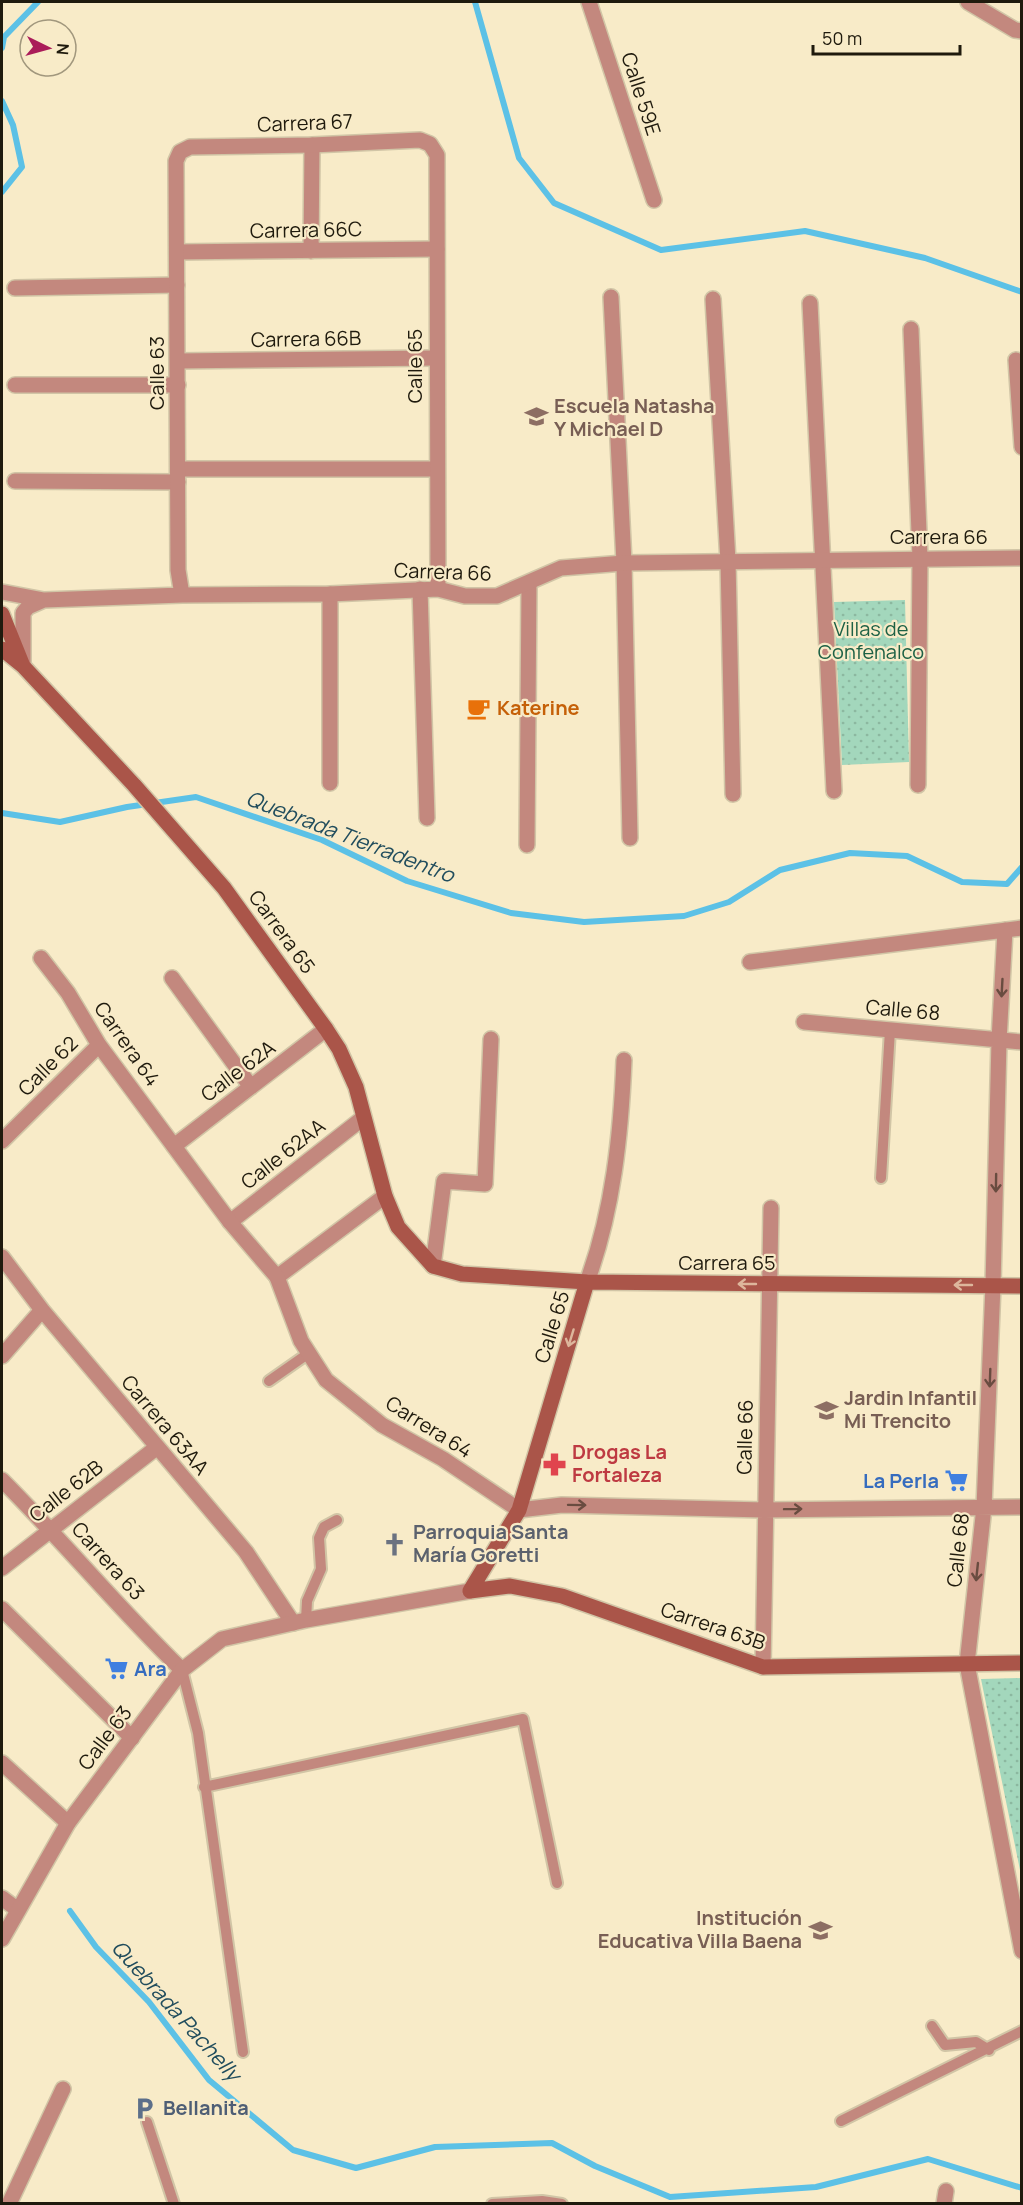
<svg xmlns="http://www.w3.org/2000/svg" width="1023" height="2205" viewBox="0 0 1023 2205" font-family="Manrope,sans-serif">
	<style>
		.park { fill: url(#park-dots) }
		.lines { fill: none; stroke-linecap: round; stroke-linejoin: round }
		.stream { stroke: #5cc1e6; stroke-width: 6 }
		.service-casing { stroke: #d1c5a6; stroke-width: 14 }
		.pedestrian-casing { stroke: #d1c5a6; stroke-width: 18 }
		.minor-casing { stroke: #d1c5a6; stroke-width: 18 }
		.tertiary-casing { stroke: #d1c5a6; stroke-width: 18 }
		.secondary-casing { stroke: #d1c5a6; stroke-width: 18 }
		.service { stroke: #c3887e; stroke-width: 10 }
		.pedestrian { stroke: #c3887e; stroke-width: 15 }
		.minor { stroke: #c3887e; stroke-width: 15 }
		.tertiary { stroke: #c3887e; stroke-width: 15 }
		.secondary { stroke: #aa5549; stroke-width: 15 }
		.oneway { stroke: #694c40 }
		.oneway2 { stroke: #ddb69c }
		.labels { text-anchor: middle; stroke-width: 4.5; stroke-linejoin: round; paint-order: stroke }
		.street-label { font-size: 20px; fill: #1f1a0d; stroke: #f8ebc8 }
		.education-label { font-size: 20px; font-weight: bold; fill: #785e54; stroke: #f8ebc8; text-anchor: start }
		.park-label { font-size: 20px; fill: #1d6145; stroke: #f8ebc8 }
		.food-label { font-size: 20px; font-weight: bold; fill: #c56008; stroke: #f8ebc8; text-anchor: start }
		.health-label { font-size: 20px; font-weight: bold; fill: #be3a42; stroke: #f8ebc8; text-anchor: start }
		.shop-label { font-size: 20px; font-weight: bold; fill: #366cbe; stroke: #f8ebc8; text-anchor: end }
		.worship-label { font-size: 20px; font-weight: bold; fill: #5b616d; stroke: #f8ebc8; text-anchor: start }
		.service-label { font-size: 20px; font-weight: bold; fill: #4e5e75; stroke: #f8ebc8; text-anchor: start }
		.water-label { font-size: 21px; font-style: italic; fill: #214d5d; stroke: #f8ebc8 }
	</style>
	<defs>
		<pattern id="park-dots" width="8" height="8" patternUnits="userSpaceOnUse" patternTransform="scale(1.5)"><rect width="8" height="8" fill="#a3d7bc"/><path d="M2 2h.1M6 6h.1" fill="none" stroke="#8cb8a0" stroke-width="1.8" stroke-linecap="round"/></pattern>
	</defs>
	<rect width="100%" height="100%" fill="#f8ebc8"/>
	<path class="park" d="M905,600L909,762L842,765L834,602Z
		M1021,1678H1022L1021,1875L981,1679Z"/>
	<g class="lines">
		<path class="stream" d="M475,2L519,158L554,203L661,250L805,231L925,258L1022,292
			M2,48L4,37L38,2
			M2,101L13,125L22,167L2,192
			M2,813L60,822L127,807L196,797L322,840L407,881L511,913L584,922L684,916L729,902L780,870L850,853L907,856L962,882L1007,884L1022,867
			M70,1911L96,1947L149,2002L209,2080L293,2150L356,2168L435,2147L552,2143L595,2166L670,2197L816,2187L928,2159L1022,2188"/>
		<defs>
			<path id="service" d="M881,1178L890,1030
				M269,1381L309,1353
				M306,1620L307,1601L321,1569L319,1538L324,1527L337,1520
				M182,1670L198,1733L243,2052
				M204,1787L523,1719L557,1883
				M932,2026L945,2045L976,2042L989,2050
				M841,2121L1022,2031
				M147,2122L174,2204
				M492,2204L542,2201L562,2204"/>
			<path id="pedestrian" d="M311,251L312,145
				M177,252L437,249
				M15,288L177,285
				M611,297L624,563L630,838
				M713,299L728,561L733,794
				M810,303L834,791
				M911,329L920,558L918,785
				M1016,360L1022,447
				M178,361L436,358
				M15,385H178
				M178,469H437
				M15,481L178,482
				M420,589L427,818
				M330,594V783
				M527,845L529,584
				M172,978L251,1087
				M174,1146L326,1029
				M230,1222L363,1118
				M277,1277L385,1196"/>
			<path id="minor" d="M589,2L654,200
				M968,2L1015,30L1022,31
				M2,592L44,600L182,595L330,594L438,589L465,596H497L561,568L624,563L1022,558
				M182,595L178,570L176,161L180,152L190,147L312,145L420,140L430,144L437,155L438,589
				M23,665V613L28,607L44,600
				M1005,930L999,1041L993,1285L984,1507L967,1664L1022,1951
				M41,958L68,993L99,1045L230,1222L277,1277L301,1341L326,1380L382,1425L443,1459L519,1510L562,1505L764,1510L1022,1507
				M750,962L1022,928
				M804,1022L1022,1042
				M2,1141L99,1045
				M2,1257L42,1310L246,1552L293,1623
				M433,1266L444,1181L485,1184L491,1039
				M587,1282C613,1211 621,1135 624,1060
				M2,1356L42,1310
				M2,1480C64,1542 119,1609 182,1670
				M2,1568L156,1448
				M2,1609L132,1738
				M763,1667L771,1208
				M2,1763L68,1823
				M2,1898L18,1910
				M9,2204L63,2089
				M944,2204L946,2191"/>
			<path id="tertiary" d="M2,1939L68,1823L182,1670L222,1639L306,1620L470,1591"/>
			<path id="secondary" d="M2,614L23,666
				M2,649L23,666L134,785L224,888L326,1029L339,1049L356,1087L385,1196L398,1227L433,1266L462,1274L587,1282L1022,1286
				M470,1591L510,1586L562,1596L763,1667L1022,1663
				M470,1591L519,1510L587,1282"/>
		</defs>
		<use href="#service" class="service-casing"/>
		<use href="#pedestrian" class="pedestrian-casing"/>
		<use href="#minor" class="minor-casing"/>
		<use href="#tertiary" class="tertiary-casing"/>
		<use href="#secondary" class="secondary-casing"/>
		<use href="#service" class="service"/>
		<use href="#pedestrian" class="pedestrian"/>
		<use href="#minor" class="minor"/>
		<use href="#tertiary" class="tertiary"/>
		<use href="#secondary" class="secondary"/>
	</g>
	<defs><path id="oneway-shaft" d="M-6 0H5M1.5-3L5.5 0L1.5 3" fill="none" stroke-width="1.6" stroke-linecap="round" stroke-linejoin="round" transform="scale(1.5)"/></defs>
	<g class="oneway">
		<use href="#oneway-shaft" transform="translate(1002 988) rotate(93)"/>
		<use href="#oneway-shaft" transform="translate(996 1183) rotate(91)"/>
		<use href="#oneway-shaft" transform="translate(990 1378) rotate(92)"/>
		<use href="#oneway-shaft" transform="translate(577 1505) rotate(1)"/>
		<use href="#oneway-shaft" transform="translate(793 1509) rotate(-1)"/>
		<use href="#oneway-shaft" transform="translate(977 1572) rotate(96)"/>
	</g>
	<g class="oneway2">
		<use href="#oneway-shaft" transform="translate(747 1284) rotate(-180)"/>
		<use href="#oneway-shaft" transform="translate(963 1285) rotate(-180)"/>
		<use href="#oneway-shaft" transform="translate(571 1338) rotate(107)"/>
	</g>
	<defs>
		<symbol id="school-bare" viewBox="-9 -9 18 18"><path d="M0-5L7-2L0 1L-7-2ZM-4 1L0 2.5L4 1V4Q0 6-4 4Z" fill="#8d6e63" stroke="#f8ebc8" stroke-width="2.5" paint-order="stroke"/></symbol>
		<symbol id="cafe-bare" viewBox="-9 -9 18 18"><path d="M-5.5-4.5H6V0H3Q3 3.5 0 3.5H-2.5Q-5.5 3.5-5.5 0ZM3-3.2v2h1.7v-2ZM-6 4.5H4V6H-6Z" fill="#e8710a" stroke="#f8ebc8" stroke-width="2.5" paint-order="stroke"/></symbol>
		<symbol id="pharmacy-bare" viewBox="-9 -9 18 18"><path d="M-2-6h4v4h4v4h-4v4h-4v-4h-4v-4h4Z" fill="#e0444e" stroke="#f8ebc8" stroke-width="2.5" paint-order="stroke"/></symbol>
		<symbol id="supermarket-bare" viewBox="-9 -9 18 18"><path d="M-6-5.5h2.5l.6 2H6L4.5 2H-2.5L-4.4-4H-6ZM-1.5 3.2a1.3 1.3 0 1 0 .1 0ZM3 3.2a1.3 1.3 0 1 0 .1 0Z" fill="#3f7fe0" stroke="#f8ebc8" stroke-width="2.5" paint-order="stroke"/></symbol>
		<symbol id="church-bare" viewBox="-9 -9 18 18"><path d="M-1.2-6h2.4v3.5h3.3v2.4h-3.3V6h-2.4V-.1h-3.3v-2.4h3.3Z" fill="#6b7280" stroke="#f8ebc8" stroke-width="2.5" paint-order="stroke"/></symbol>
		<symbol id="parking-bare" viewBox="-9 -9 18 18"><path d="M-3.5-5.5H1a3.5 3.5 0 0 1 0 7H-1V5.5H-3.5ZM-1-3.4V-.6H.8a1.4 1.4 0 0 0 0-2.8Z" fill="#5c6f8a" stroke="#f8ebc8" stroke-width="2.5" paint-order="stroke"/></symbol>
	</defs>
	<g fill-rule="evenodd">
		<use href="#school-bare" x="520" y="400" width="33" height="33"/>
		<use href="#cafe-bare" x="462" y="692" width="33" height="33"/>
		<use href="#school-bare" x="810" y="1394" width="33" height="33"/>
		<use href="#pharmacy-bare" x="538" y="1448" width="33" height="33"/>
		<use href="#supermarket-bare" x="940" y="1464" width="33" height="33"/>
		<use href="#church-bare" x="378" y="1528" width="33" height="33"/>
		<use href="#supermarket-bare" x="100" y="1652" width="33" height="33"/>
		<use href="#school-bare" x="804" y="1914" width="33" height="33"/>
		<use href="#parking-bare" x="128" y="2092" width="33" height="33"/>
	</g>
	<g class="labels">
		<g class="street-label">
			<text transform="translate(641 94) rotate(72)" y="7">Calle 59E</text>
			<text transform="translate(305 123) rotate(-2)" y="7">Carrera 67</text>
			<text transform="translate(306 230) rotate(-1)" y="7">Carrera 66C</text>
			<text transform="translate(306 339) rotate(-1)" y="7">Carrera 66B</text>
			<text transform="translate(415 366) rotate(-90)" y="7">Calle 65</text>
			<text transform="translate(157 373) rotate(-90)" y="7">Calle 63</text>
			<text x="939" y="544">Carrera 66</text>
			<text transform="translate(443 572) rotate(2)" y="7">Carrera 66</text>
			<text transform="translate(282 932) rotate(54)" y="7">Carrera 65</text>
			<text transform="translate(903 1010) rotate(5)" y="7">Calle 68</text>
			<text transform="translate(127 1044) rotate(55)" y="7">Carrera 64</text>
			<text transform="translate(48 1066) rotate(-45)" y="7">Calle 62</text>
			<text transform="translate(238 1071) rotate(-37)" y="7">Calle 62A</text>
			<text transform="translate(283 1154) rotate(-38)" y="7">Calle 62AA</text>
			<text x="727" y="1270">Carrera 65</text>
			<text transform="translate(552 1327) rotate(-73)" y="7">Calle 65</text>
			<text transform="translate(165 1425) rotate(50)" y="7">Carrera 63AA</text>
			<text transform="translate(429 1427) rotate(32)" y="7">Carrera 64</text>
			<text transform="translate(745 1437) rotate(-89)" y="7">Calle 66</text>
			<text transform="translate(66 1491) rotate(-38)" y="7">Calle 62B</text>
			<text transform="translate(958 1550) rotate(-84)" y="7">Calle 68</text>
			<text transform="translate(108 1561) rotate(48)" y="7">Carrera 63</text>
			<text transform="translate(713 1626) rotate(19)" y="7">Carrera 63B</text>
			<text transform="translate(105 1738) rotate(-53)" y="7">Calle 63</text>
		</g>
		<g class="education-label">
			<text x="554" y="413">Escuela Natasha<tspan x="554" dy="23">Y Michael D</tspan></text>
			<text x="844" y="1405">Jardin Infantil<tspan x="844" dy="23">Mi Trencito</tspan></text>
			<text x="802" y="1925" text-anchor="end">Institución<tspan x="802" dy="23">Educativa Villa Baena</tspan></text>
		</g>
		<g class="park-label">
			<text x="871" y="636">Villas de<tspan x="871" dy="23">Confenalco</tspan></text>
		</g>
		<g class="food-label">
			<text x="497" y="715">Katerine</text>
		</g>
		<g class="health-label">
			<text x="572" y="1459">Drogas La<tspan x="572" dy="23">Fortaleza</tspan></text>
		</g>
		<g class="shop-label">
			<text x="939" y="1488">La Perla</text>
			<text x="134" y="1676" text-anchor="start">Ara</text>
		</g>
		<g class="worship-label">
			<text x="413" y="1539">Parroquia Santa<tspan x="413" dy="23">María Goretti</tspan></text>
		</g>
		<g class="service-label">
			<text x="163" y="2115">Bellanita</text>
		</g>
		<g class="water-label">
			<text transform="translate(350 837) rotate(21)" y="7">Quebrada Tierradentro</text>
			<text transform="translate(176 2011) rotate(48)" y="7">Quebrada Pachelly</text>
		</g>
	</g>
	<rect width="1023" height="2205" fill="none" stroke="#1f1a0d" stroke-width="6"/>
	<g transform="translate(48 48) rotate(95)"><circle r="28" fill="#f8ebc8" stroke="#a1977d" stroke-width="1.5"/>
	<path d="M0-4.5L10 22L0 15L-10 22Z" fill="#aa1c59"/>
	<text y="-9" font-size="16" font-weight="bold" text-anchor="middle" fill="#1f1a0d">N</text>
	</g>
	<path d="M813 45v9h147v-9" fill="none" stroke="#1f1a0d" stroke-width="3"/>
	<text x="822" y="45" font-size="18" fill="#1f1a0d" stroke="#f8ebc8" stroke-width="4.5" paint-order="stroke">50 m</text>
</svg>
